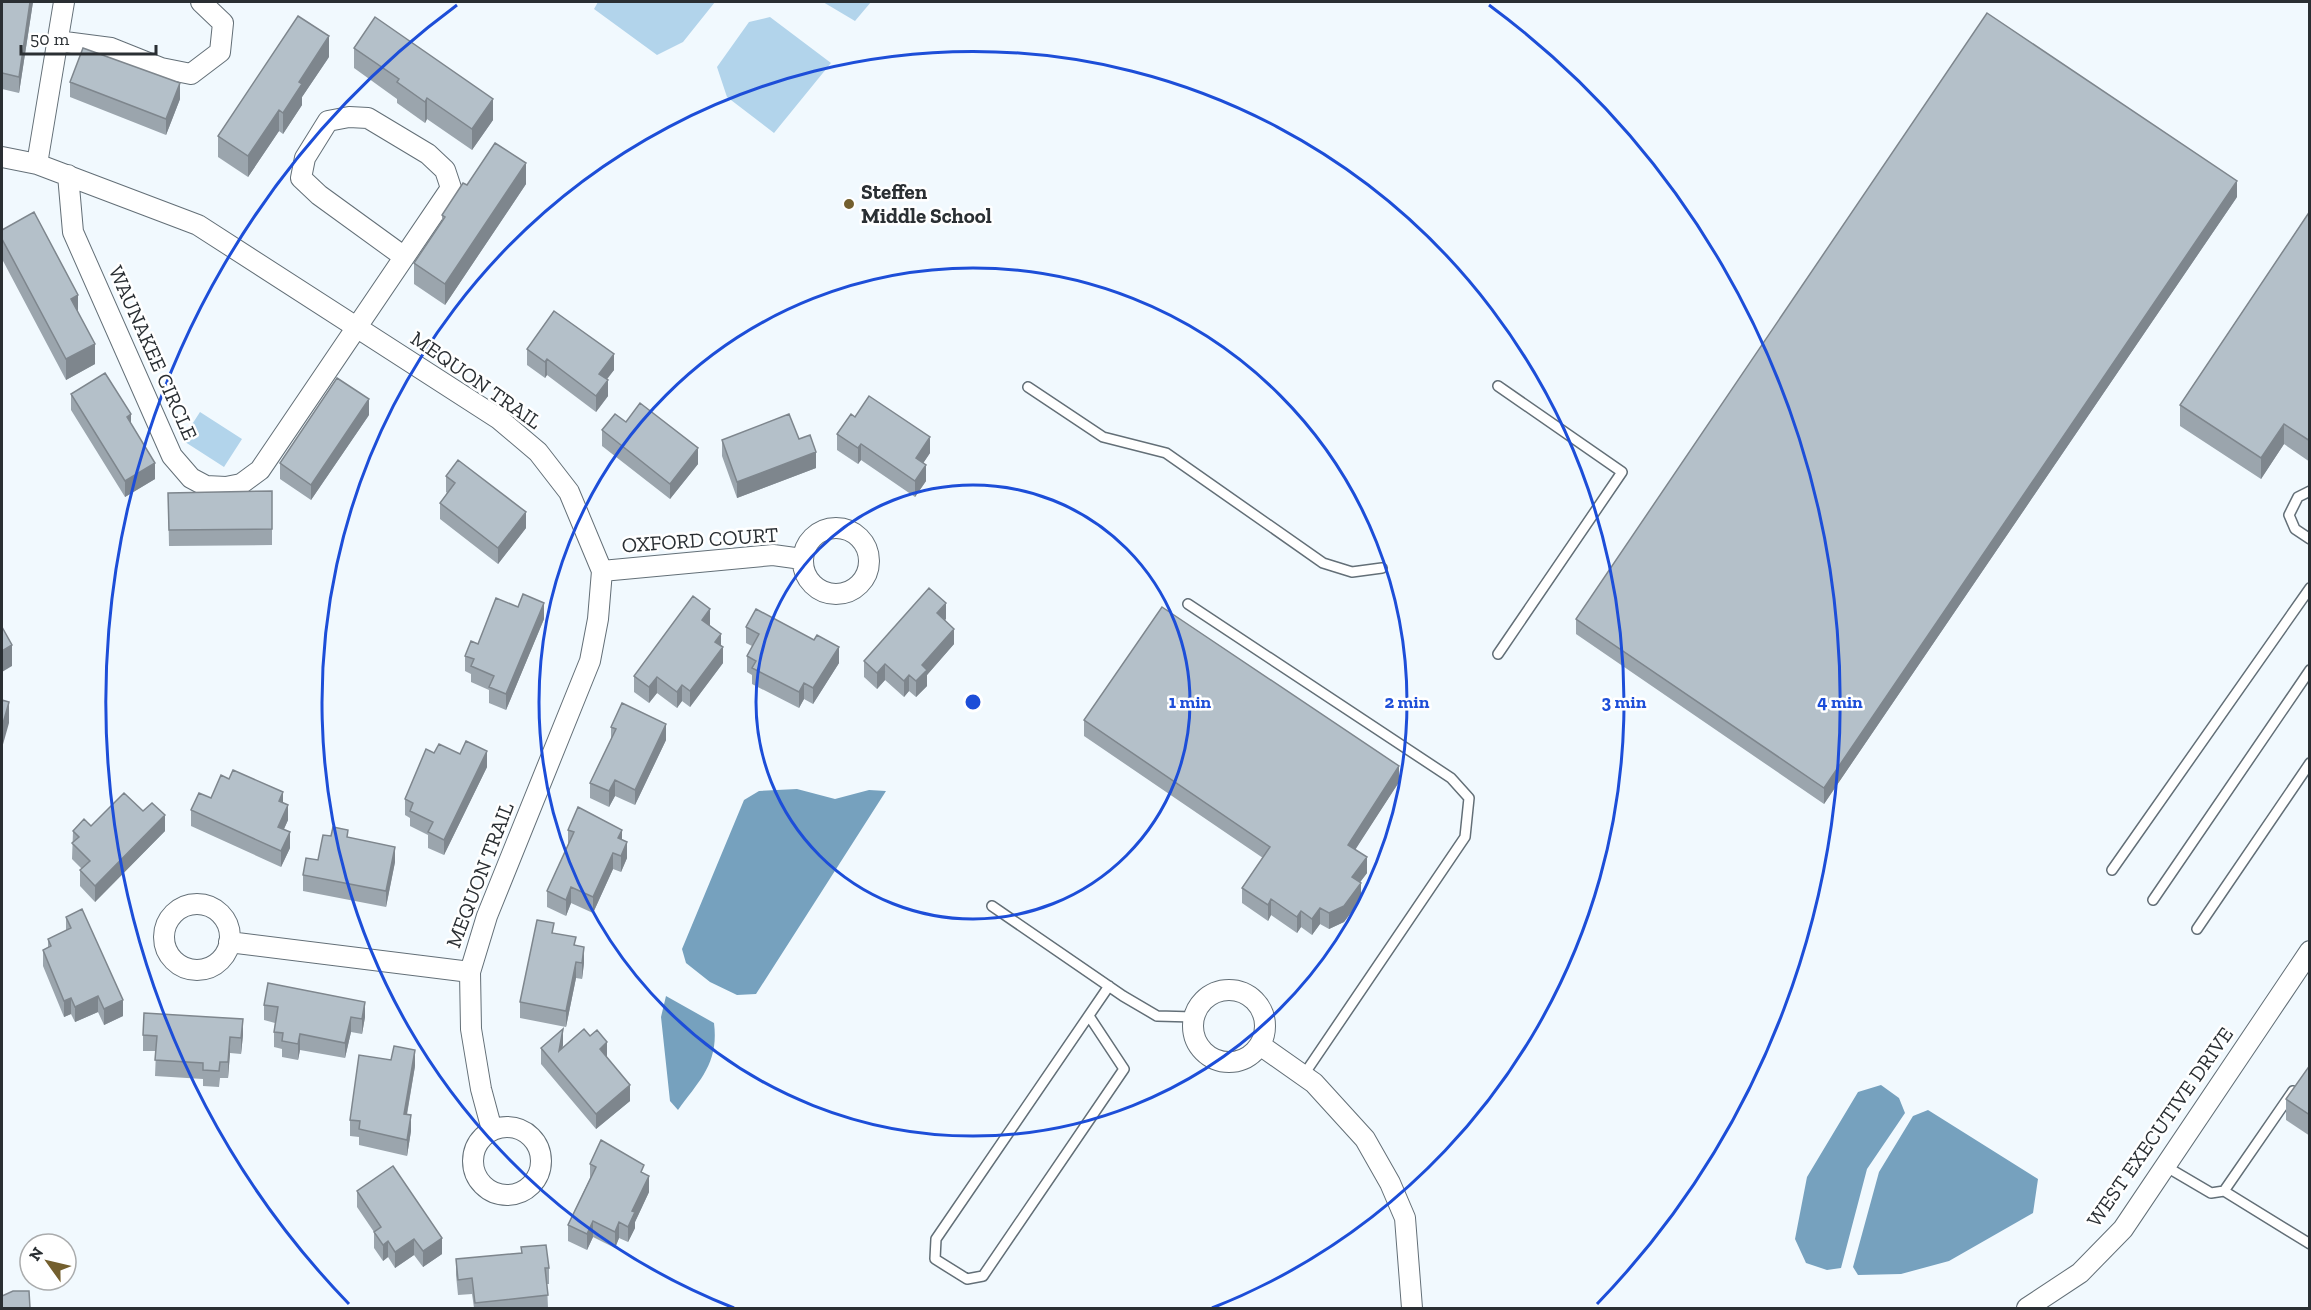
<svg xmlns="http://www.w3.org/2000/svg" width="2311" height="1310" viewBox="0 0 2311 1310" font-family="'Zilla Slab',serif">
	<style>
		.green { fill: #b2d4eb }
		.water { fill: #76a1be }
		.lines { fill: none; stroke-linecap: round; stroke-linejoin: round }
		.service-casing { stroke: #636f77; stroke-width: 12 }
		.minor-casing { stroke: #636f77; stroke-width: 22 }
		.service { stroke: #fff; stroke-width: 9 }
		.minor { stroke: #fff; stroke-width: 20 }
		.wall { fill: #9ba5ad }
		.shaded-wall { fill: #7e868d }
		.building { fill: #b4c0c9; stroke: #7e868d; stroke-width: 1.5 }
		.ring { fill: none; stroke: #1d4ed8; stroke-width: 3 }
		.poi-dot { fill: #735f2e; stroke: #fff; stroke-width: 2 }
		.labels { text-anchor: middle; stroke-width: 5; stroke-linejoin: round; paint-order: stroke }
		.poi-label { font-size: 21px; font-weight: bold; fill: #2a2f33; stroke: #fff; text-anchor: start }
		.street-label { font-size: 21px; fill: #2a2f33; stroke: #fff }
		.centre { fill: #1d4ed8; stroke: #fff; stroke-width: 3 }
		.ring-label { font-size: 18px; text-anchor: middle; font-weight: bold; fill: #1d4ed8; stroke: #fff; stroke-width: 5; stroke-linejoin: round; paint-order: stroke }
	</style>
	<rect width="100%" height="100%" fill="#f1f9fe"/>
	<path class="green" d="M598,2H715L683,42L657,55L594,9Z
		M823,2H871L855,21Z
		M770,17L831,63L774,133L727,97L717,67L749,22Z
		M200,412L242,439L224,467L182,440Z"/>
	<path class="water" d="M797,789L835,799L869,790L886,791L756,994L737,995L710,982L686,963L682,949L744,800L759,791Z
		M666,996L714,1023C719,1063 700,1080 678,1110L670,1101L661,1017Z
		M1881,1085L1899,1098L1905,1113L1867,1169L1841,1268L1827,1270L1806,1263L1795,1239L1807,1177L1858,1092Z
		M1928,1110L2038,1179L2033,1213L1949,1261L1901,1274L1858,1275L1853,1267L1879,1172L1913,1116Z"/>
	<g class="lines">
		<defs>
			<path id="service" d="M1498,386L1622,472L1498,654
				M1028,387L1103,437L1166,453L1323,563L1352,572L1382,568
				M2310,491L2298,497L2289,515L2295,529L2310,539
				M1188,604L1451,778L1469,798L1465,837L1303,1076
				M2112,870L2310,588
				M2153,900L2310,670
				M992,906L1123,996L1157,1016L1194,1017
				M2197,929L2310,763
				M1089,1016L1124,1069L983,1276L967,1279L935,1259L936,1239L1109,986
				M2165,1166L2211,1193L2224,1191L2293,1091
				M2224,1191L2310,1244"/>
			<path id="minor" d="M57,41L111,48L161,68L191,74L220,52L223,23L201,2
				M2,157L37,164L198,225L499,419L538,452L569,492L602,571L598,619L590,661L487,916L470,972L471,1029L481,1089L492,1130
				M37,164L64,2
				M68,175L73,232L172,456L191,478L206,486L226,487L241,484L260,470L451,188L445,170L428,154L368,118L349,117L328,121L305,158L301,178L319,195L403,256
				M803 561a33 33 0 1 1 66 0a33 33 0 1 1-66 0Z
				M602,571L773,555L802,559
				M164 937a33 33 0 1 1 66 0a33 33 0 1 1-66 0Z
				M229,942L470,972
				M1193 1026a36 36 0 1 1 72 0a36 36 0 1 1-72 0Z
				M1260,1045L1314,1083L1365,1139L1390,1183L1405,1218L1412,1308
				M473 1161a34 34 0 1 1 68 0a34 34 0 1 1-68 0Z
				M2027,1308L2080,1273L2123,1229L2310,951"/>
		</defs>
		<use href="#service" class="service-casing"/>
		<use href="#minor" class="minor-casing"/>
		<use href="#service" class="service"/>
		<use href="#minor" class="minor"/>
	</g>
	<path class="wall" d="M2,2H33L19,93L2,89Z
		M354,48L493,120L472,150L427,119L425,123L397,103V99L354,68Z
		M329,57L302,97V105L283,134L279,131L248,177L218,157V136Z
		M70,82L180,99L166,135L70,97Z
		M526,184L445,305L414,284V263L442,222V215L467,185Z
		M2237,197L1824,804L1576,634V619Z
		M2310,211V462L2284,444L2261,479L2180,426V405Z
		M2,230L78,313L95,364L66,380L2,259Z
		M527,349L614,370L606,379L608,396L596,412L547,375L545,378L527,365Z
		M71,394L131,424L155,479L125,497L71,410Z
		M369,415L311,500L280,479V463Z
		M855,417L930,453L923,463L926,481L915,497L861,460L858,464L837,450V434Z
		M602,430L698,464L670,499L602,446Z
		M799,439L816,468L737,498L722,456V440Z
		M446,476L526,528L498,564L440,519V503L447,493L446,492Z
		M272,491V545L169,546L168,493Z
		M544,619L506,710L489,703V690L471,682V674L465,671V656L478,644Z
		M946,619L945,620L954,644L927,675V686L916,697L909,691L904,697L885,680L877,689L864,677V661Z
		M709,625L721,646L723,663L690,707L682,701L677,708L657,693L649,703L634,692V676Z
		M746,627L839,663L813,704L804,699L799,708L752,684V675L747,672V656L752,646L746,643Z
		M1084,720L1399,782L1355,849L1367,873L1360,882L1361,899L1344,922L1329,929L1320,924L1312,935L1301,927L1297,933L1271,915L1268,921L1242,903V888L1263,858L1084,736Z
		M611,727L666,740L635,805L615,796L609,807L590,798V783L611,739Z
		M434,753L487,767L444,855L428,848V835L410,826V818L405,815V799Z
		M211,798L283,802L288,820L284,829L290,848L281,867L191,826V810Z
		M143,811L165,831L95,902L80,886V870L82,869L72,859L73,831Z
		M568,830L622,840L627,858L621,872L613,869L593,913L571,903L566,916L547,907V891L568,845Z
		M331,836L348,837L395,862L386,907L303,891V875L318,860Z
		M66,917L123,1016L104,1025L98,1012L75,1022L71,1014L64,1017L43,966V950L48,947V939L66,931Z
		M554,933L576,946L584,963L582,979L576,978L566,1027L520,1018V1002Z
		M264,1005L365,1017L362,1034L351,1032L345,1058L300,1050L298,1060L282,1057V1049L274,1047V1032L275,1023L264,1020Z
		M143,1035H243L241,1054L230,1053L228,1078H220L219,1087L203,1086V1079L155,1076L156,1051H143Z
		M563,1045L562,1048L607,1058L630,1101L596,1129L541,1064V1048Z
		M2310,1065V1136L2286,1120V1099Z
		M415,1066L407,1115L411,1131L407,1156L359,1145V1137L350,1136V1120Z
		M590,1164L644,1174L649,1192L635,1222V1228L628,1242L619,1238L615,1248L593,1237L587,1250L568,1241V1225L590,1178Z
		M357,1191L442,1254L423,1267L414,1255L395,1268L388,1257L383,1261L374,1248V1232L357,1207Z
		M521,1247L549,1268V1284H547L548,1308H474L472,1294L458,1295L456,1275V1259L521,1253Z"/>
	<path class="shaded-wall" d="M30,2H33L19,93V77Z
		M329,36V57L302,97V105L283,134V113L299,82Z
		M180,83V99L166,135V119Z
		M427,98V119L425,123V102Z
		M493,99V120L472,150V129Z
		M279,110V131L248,177V156Z
		M526,163V184L445,305V284Z
		M2237,181V197L1824,804V788Z
		M78,295V316L71,299Z
		M95,344V364L66,380V359Z
		M614,354V370L599,390V374Z
		M547,359V375L545,378V362Z
		M608,380V396L596,412V396Z
		M369,399V415L311,500V485Z
		M131,414V430L127,417Z
		M2284,424V444L2261,479V458Z
		M930,437V453L916,474V458Z
		M861,444V460L858,464V448Z
		M698,448V464L670,499V484Z
		M816,452V468L737,498V482Z
		M155,463V479L125,497V481Z
		M926,465V481L915,497V481Z
		M526,512V528L498,564V548Z
		M544,603V619L506,710V694Z
		M946,603V619L937,629V613Z
		M710,609V625L702,636V620Z
		M954,629V644L927,675V686L916,697V681L922,665Z
		M721,634V649L723,647V663L690,707V691L715,642Z
		M12,645V666L2,672V651Z
		M839,647V663L813,704V688Z
		M885,664V680L877,689V673Z
		M909,675V691L904,697V681Z
		M657,677V693L649,703V687Z
		M804,683V699L799,708V692Z
		M682,685V701L677,708V692Z
		M9,702V723L2,748V727Z
		M666,724V740L635,805V790Z
		M487,751V767L444,855V840Z
		M1399,766V782L1348,861V845Z
		M615,780V796L609,807V791Z
		M283,792V808L279,801Z
		M288,805V820L278,842V827Z
		M165,815V831L95,902V886Z
		M622,830V846L618,838Z
		M290,832V848L281,867V851Z
		M627,842V858L621,872V856Z
		M395,847V862L386,907V891Z
		M613,853V869L593,913V897Z
		M1367,857V873L1352,893V877Z
		M1361,883V899L1344,922L1329,929V913Z
		M571,887V903L566,916V900Z
		M1271,899V915L1268,921V905Z
		M1320,908V924L1312,935V919Z
		M1301,911V927L1297,933V917Z
		M584,947V963L582,979V963Z
		M576,962V978L566,1027V1011Z
		M98,996V1012L75,1022V1007Z
		M71,998V1014L64,1017V1001Z
		M123,1000V1016L104,1025V1009Z
		M365,1002V1017L362,1034V1019Z
		M351,1017V1032L345,1058V1043Z
		M243,1019V1035L241,1054V1038Z
		M563,1029V1045L559,1067V1051Z
		M300,1034V1050L298,1060V1044Z
		M230,1037V1053L228,1078V1062Z
		M607,1042V1058L600,1049Z
		M415,1050V1066L404,1130V1114Z
		M630,1085V1101L596,1129V1114Z
		M411,1115V1131L407,1156V1140Z
		M649,1176V1192L635,1222V1228L628,1242V1227L632,1211Z
		M593,1221V1237L587,1250V1234Z
		M619,1222V1238L615,1248V1232Z
		M442,1238V1254L423,1267V1251Z
		M414,1239V1255L395,1268V1252Z
		M388,1241V1257L383,1261V1245Z"/>
	<path class="building" d="M2,2H30L19,77L2,73Z
		M1987,13L2237,181L1824,788L1576,619Z
		M298,16L329,36L299,82L302,84L283,113L279,110L248,156L218,136Z
		M375,17L493,99L472,129L427,98L425,102L397,82L399,79L354,48Z
		M83,48L180,83L166,119L70,82Z
		M495,143L526,163L445,284L414,263L445,217L442,215L463,183L467,185Z
		M2310,211V441L2284,424L2261,458L2180,405Z
		M34,212L78,295L71,299L95,344L66,359L2,239V230Z
		M554,311L614,354L599,374L608,380L596,396L547,359L545,362L527,349Z
		M105,373L131,414L127,417L155,463L125,481L71,394Z
		M337,378L369,399L311,485L280,463Z
		M869,396L930,437L916,458L926,465L915,481L861,444L858,448L837,434L851,414L855,417Z
		M640,403L698,448L670,484L602,430L615,414L626,422Z
		M789,414L799,439L810,435L816,452L737,482L722,440Z
		M458,460L526,512L498,548L440,503L455,483L446,476Z
		M272,491V529L169,530L168,493Z
		M929,588L946,603L937,613L954,629L922,665L927,670L916,681L909,675L904,681L885,664L877,673L864,661Z
		M523,594L544,603L506,694L489,687L494,676L471,666L474,659L465,656L471,641L478,644L496,598L518,607Z
		M693,596L710,609L702,620L721,634L715,642L723,647L690,691L682,685L677,692L657,677L649,687L634,676Z
		M1162,607L1399,766L1348,845L1367,857L1352,877L1361,883L1344,906L1329,913L1320,908L1312,919L1301,911L1297,917L1271,899L1268,905L1242,888L1270,847L1084,720Z
		M756,609L814,640L817,635L839,647L813,688L804,683L799,692L752,668L756,661L747,656L759,634L746,627Z
		M2,627L12,645L2,651Z
		M2,700L9,702L2,727Z
		M622,703L666,724L635,790L615,780L609,791L590,783L616,729L611,727Z
		M466,741L487,751L444,840L428,832L433,822L410,811L413,803L405,799L426,749L434,753L439,744L460,754Z
		M233,770L283,792L279,801L288,805L278,827L290,832L281,851L191,810L199,793L211,798L221,775L229,779Z
		M124,793L143,811L152,803L165,815L95,886L80,870L90,861L72,843L79,837L73,831L84,819L91,826Z
		M578,807L622,830L618,838L627,842L621,856L613,853L593,897L571,887L566,900L547,891L574,832L568,830Z
		M333,827L348,830L347,837L395,847L386,891L303,875L306,858L318,860L323,835L331,836Z
		M82,909L123,1000L104,1009L98,996L75,1007L71,998L64,1001L43,950L51,946L48,939L71,928L66,917Z
		M537,920L554,923L552,933L576,937L574,945L584,947L582,963L576,962L566,1011L520,1002Z
		M268,983L365,1002L362,1019L351,1017L345,1043L300,1034L298,1044L282,1041L283,1033L274,1032L278,1007L264,1005Z
		M144,1013L243,1019L241,1038L230,1037L228,1062H220L219,1071L203,1070V1063L155,1060L157,1036L143,1035Z
		M563,1029L559,1051L584,1029L590,1036L597,1030L607,1042L600,1049L630,1085L596,1114L541,1048Z
		M394,1046L415,1050L404,1114L411,1115L407,1140L359,1129L360,1121L350,1120L359,1055L391,1060Z
		M2310,1065V1115L2286,1099Z
		M601,1140L644,1165L641,1172L649,1176L632,1211L635,1212L628,1227L619,1222L615,1232L593,1221L587,1234L568,1225L596,1167L590,1164Z
		M393,1166L442,1238L423,1251L414,1239L395,1252L388,1241L383,1245L374,1232L381,1227L357,1191Z
		M546,1245L549,1268H545L548,1295L475,1303L472,1278L458,1280L456,1259L522,1253L521,1247Z
		M13,1291H29L30,1308H2V1296Z"/>
	<g class="ring">
		<circle cx="973" cy="702" r="217"/>
		<circle cx="973" cy="702" r="434"/>
		<path d="M734 1308A651 651 0 1 1 1212 1308"/>
		<path d="M349 1304A867 867 0 0 1 457 5M1489 5A867 867 0 0 1 1597 1304"/>
	</g>
	<circle class="poi-dot" cx="849" cy="204" r="6"/>
	<g class="labels">
		<g class="poi-label">
			<text x="861" y="199">Steffen<tspan x="861" dy="24">Middle School</tspan></text>
		</g>
		<g class="street-label">
			<text transform="translate(153 353) rotate(66)" y="7">WAUNAKEE CIRCLE</text>
			<text transform="translate(476 380) rotate(35)" y="7">MEQUON TRAIL</text>
			<text transform="translate(700 540) rotate(-4)" y="7">OXFORD COURT</text>
			<text transform="translate(480 875) rotate(-69)" y="7">MEQUON TRAIL</text>
			<text transform="translate(2160 1127) rotate(-55)" y="7">WEST EXECUTIVE DRIVE</text>
		</g>
	</g>
	<circle cx="973" cy="702" r="9" class="centre"/>
	<g class="ring-label">
		<text x="1190" y="708">1 min</text>
		<text x="1407" y="708">2 min</text>
		<text x="1624" y="708">3 min</text>
		<text x="1840" y="708">4 min</text>
	</g>
	<rect width="2311" height="1310" fill="none" stroke="#2a2f33" stroke-width="6"/>
	<g transform="translate(48 1262) rotate(304)"><circle r="28" fill="#ffffff" stroke="#aaacad" stroke-width="1.5"/>
	<path d="M0-4.5L10 22L0 15L-10 22Z" fill="#735f2e"/>
	<text y="-9" font-size="16" font-weight="bold" text-anchor="middle" fill="#2a2f33">N</text>
	</g>
	<path d="M21 45v9h135v-9" fill="none" stroke="#2a2f33" stroke-width="3"/>
	<text x="30" y="45" font-size="18" fill="#2a2f33" stroke="#ffffff" stroke-width="4.5" paint-order="stroke">50 m</text>
</svg>
